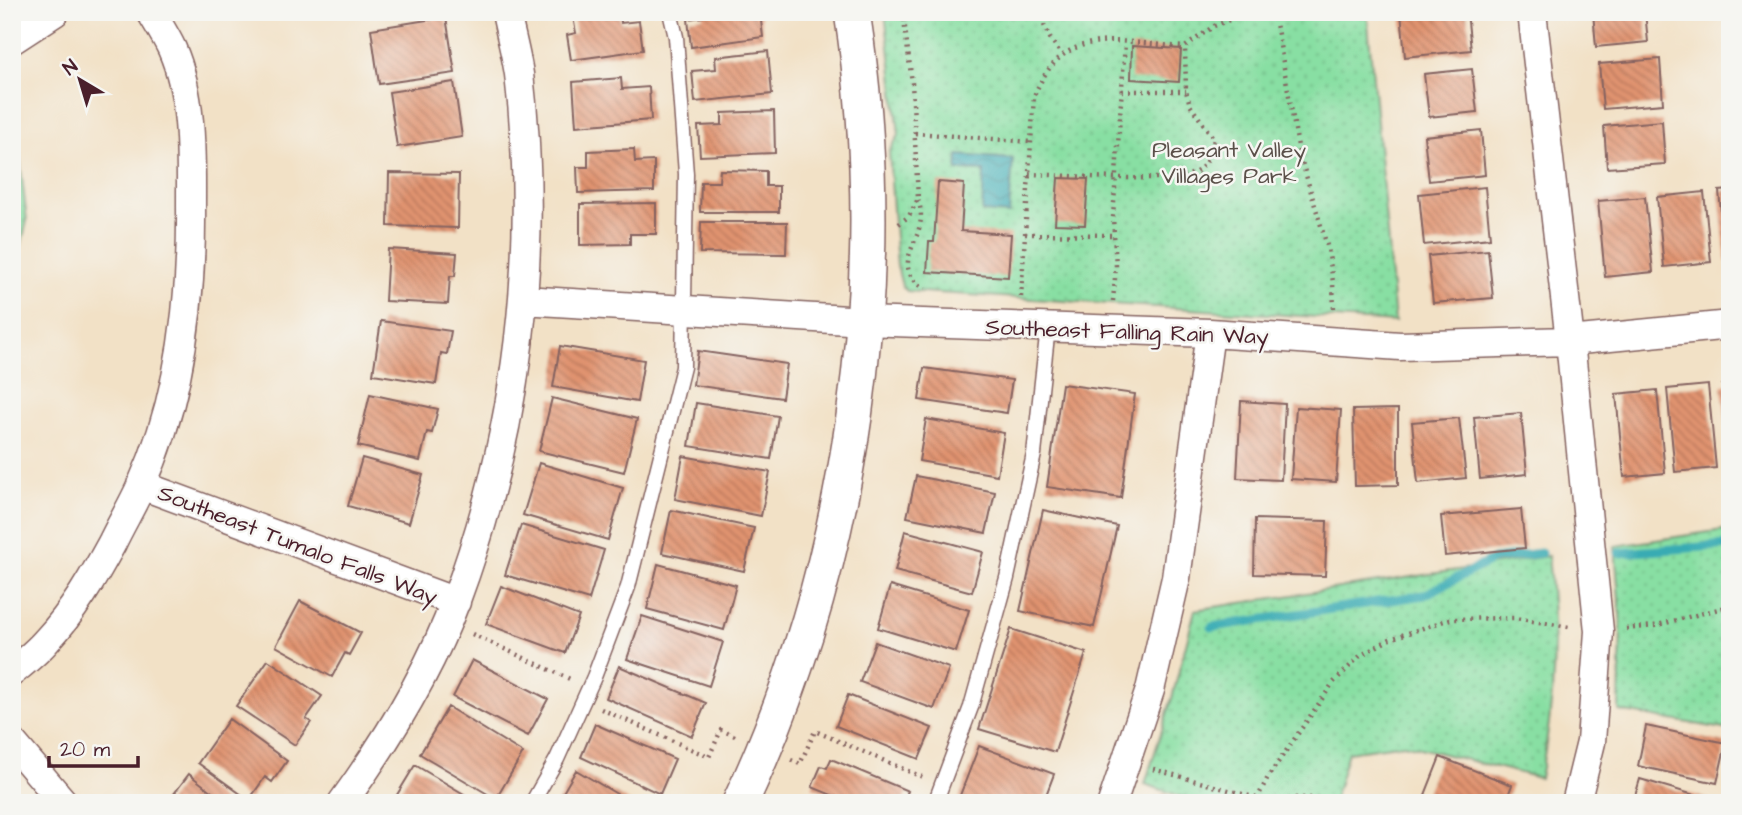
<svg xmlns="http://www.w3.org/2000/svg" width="1742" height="815" viewBox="0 0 1742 815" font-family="'Architects Daughter',sans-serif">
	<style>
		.park { fill: url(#park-dots); stroke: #697f67; stroke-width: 2 }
		.water { fill: url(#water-waves); stroke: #42656f; stroke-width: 2 }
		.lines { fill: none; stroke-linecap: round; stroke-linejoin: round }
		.stream { stroke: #39abb3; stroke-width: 9 }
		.building { fill: url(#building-back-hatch) }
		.service-casing { stroke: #856361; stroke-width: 17 }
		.minor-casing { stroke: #856361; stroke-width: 31 }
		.tertiary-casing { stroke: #856361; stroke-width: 38 }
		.path { stroke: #856361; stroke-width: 4.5; stroke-dasharray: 2 5; stroke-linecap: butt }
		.service { stroke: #fff; stroke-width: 14 }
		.minor { stroke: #fff; stroke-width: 28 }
		.tertiary { stroke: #fff; stroke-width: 35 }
		.labels { text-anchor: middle; stroke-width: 5; stroke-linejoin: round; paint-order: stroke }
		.park-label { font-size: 23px; fill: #5a4f49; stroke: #f6f6f2 }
		.street-label { font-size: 23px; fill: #4a1f2b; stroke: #f6f6f2 }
	</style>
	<defs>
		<pattern id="park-dots" width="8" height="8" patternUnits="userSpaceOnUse" patternTransform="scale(1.75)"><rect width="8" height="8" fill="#88dfa3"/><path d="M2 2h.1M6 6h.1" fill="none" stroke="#77bf8c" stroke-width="1.8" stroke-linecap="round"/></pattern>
		<pattern id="water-waves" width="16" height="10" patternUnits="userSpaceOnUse" patternTransform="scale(1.75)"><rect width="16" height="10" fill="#39abb3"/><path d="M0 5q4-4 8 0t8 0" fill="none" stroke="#328b92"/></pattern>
		<pattern id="building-back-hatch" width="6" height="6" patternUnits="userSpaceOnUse" patternTransform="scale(1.75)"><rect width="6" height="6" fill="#e0936f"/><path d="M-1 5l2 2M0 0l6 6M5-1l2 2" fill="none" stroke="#b8775b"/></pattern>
	</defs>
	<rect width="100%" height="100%" fill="#f6f6f2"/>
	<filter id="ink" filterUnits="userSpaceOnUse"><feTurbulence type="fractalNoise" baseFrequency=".0143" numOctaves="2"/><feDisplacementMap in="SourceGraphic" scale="14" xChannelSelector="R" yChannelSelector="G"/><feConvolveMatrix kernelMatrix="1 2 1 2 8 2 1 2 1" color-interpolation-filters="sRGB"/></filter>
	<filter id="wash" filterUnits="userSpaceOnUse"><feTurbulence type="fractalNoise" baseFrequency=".00686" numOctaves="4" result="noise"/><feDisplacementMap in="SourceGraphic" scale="28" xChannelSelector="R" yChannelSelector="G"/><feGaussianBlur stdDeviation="1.57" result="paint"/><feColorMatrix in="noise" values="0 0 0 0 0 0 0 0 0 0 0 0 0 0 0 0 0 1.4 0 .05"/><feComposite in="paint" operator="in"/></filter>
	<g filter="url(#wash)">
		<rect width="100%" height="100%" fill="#f2e1c6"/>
		<path class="park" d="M885,12H1367L1395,322L907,291L902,286L897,266L889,152L899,135Z
			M12,92L27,221L17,262L12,255Z
			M1730,529V730L1619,711L1621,627L1615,546Z
			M1548,556C1557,637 1556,698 1540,778L1404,744L1348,752L1333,803H1200L1145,784L1172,698L1195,610Z"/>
		<path class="water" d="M958,155L1013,159L1009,214L982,212L984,171L957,170Z"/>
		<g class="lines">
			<path class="stream" d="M1619,553L1730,545
				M1212,627L1424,595L1494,559L1541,553"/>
		</g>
		<g id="blocks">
			<path class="building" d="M608,12H620L621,23L639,21L643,50L571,60L567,35L576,33L573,17Z
				M702,12L760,13L763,37L691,47L688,19L703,17Z
				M1401,12H1467L1471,50L1405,57Z
				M1593,12H1645L1648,42L1596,47Z
				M446,17L455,73L379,84L371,29Z
				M1132,46L1181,49L1179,82L1131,79Z
				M768,51L772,94L695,102L692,71L716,69L715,57Z
				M1660,59L1663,104L1603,109L1599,64Z
				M1472,69L1477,112L1429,117L1424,74Z
				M621,78L622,89L649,87L651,120L576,126L573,82Z
				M454,82L462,137L397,147L389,92Z
				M774,111L775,153L700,156L698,126L722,125V113Z
				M1662,121L1665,164L1607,168L1604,126Z
				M1481,130L1485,175L1429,181L1424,136Z
				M634,149L635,162L654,161V191L578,193L577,167H588V151Z
				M720,170L766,171V186H779V212H700L701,182H719Z
				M389,173L459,174L458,228L388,226Z
				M1058,178L1088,179L1085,225L1055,224Z
				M938,182L964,184L961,231L1011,234L1008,277L927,272L929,242H934Z
				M1485,187L1490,238L1424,245L1419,194Z
				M1730,190V262H1726L1719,191Z
				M1704,192L1711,262L1664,267L1657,197Z
				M1645,197L1653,272L1605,277L1598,201Z
				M656,203V234H630V244L580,245V204Z
				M701,222H787L786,254L700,253Z
				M388,249L457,253L455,276H450L448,304L385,301Z
				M1488,250L1493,298L1433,303L1428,256Z
				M381,321L451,331L447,354L441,353L436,384L373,374Z
				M560,346L644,360L637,402L553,387Z
				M698,351L787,364L782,398L693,385Z
				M924,368L1012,380L1007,413L919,400Z
				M1062,384L1135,394L1121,498L1047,487Z
				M1730,384V442H1728L1722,385Z
				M1708,385L1716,468L1675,472L1667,389Z
				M1657,390L1665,473L1624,477L1616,394Z
				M370,394L438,409L432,433L427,432L420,461L358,446Z
				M552,398L637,419L624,472L539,451Z
				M1241,401L1285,404L1281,480L1237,478Z
				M696,403L778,416L771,459L689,446Z
				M1296,407L1341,410L1336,482L1291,479Z
				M1398,409V485L1355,486L1353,410Z
				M1521,413L1527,474L1480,479L1474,417Z
				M1459,418L1466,478L1418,483L1412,422Z
				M926,419L1004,433L997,475L919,461Z
				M683,456L770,472L761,516L675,499Z
				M362,458L423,475L409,523L348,506Z
				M539,463L623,488L608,540L523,515Z
				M916,476L995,492L986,533L907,517Z
				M1521,509L1525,548L1445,556L1441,516Z
				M671,510L754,528L744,571L662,553Z
				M1043,510L1117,526L1094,627L1020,611Z
				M1255,519L1327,521L1325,576L1254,574Z
				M521,525L604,550L589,600L505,575Z
				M905,531L983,552L972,592L895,571Z
				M658,564L736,585L724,630L647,609Z
				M501,586L579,616L565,653L486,624Z
				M890,586L969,610L956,652L878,628Z
				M300,601L361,633L349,655L345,653L332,677L276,646Z
				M642,616L723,642L709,686L627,659Z
				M1011,629L1086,653L1055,752L979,729Z
				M875,642L949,668L934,709L860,682Z
				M268,660L322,696L306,719L311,722L295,745L236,706Z
				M472,660L548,699L528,736L453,697Z
				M619,666L706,703L692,736L606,698Z
				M848,695L932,728L919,759L836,726Z
				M448,707L523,753L496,799L420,754Z
				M229,719L287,761L272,782L265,777L249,800L198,763Z
				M595,724L675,759L660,794L581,757Z
				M1646,726L1726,743L1717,783L1638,766Z
				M979,746L1054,774L1043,803H971L959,798Z
				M1440,757L1512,785L1505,803H1446L1425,795Z
				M831,759L908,791L903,803H851L812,787L821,766L827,768Z
				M415,765L479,803H392Z
				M576,770L632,803H557Z
				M189,774L226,803H167Z
				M1640,779L1718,802V803H1633Z
				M1162,794L1185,803H1158Z"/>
		</g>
	</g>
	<g filter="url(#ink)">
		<use href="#blocks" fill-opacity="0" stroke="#856361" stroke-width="2"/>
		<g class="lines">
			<defs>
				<path id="service" d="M532,803L557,759L594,677L628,587L683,367L686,174L676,37L670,12
					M935,803L971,707L1007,578L1034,454L1048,327"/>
				<path id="minor" d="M1532,12L1570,341L1599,631L1591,742L1576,803
					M12,40L55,12
					M523,300L864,321L1210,333L1400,346L1570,341L1730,325
					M141,485L456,602
					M12,672C24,662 37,652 47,640C74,611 93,578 112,543C121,524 132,506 141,486C180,401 192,299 191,206C191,155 193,97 172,49C166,36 158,24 151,12
					M12,742L64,803
					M342,803C387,741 429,673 456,600C518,434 540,251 519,74C516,54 510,33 506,12
					M1112,803L1150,690L1176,578L1210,333"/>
				<path id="tertiary" d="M740,803C854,560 893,277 852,12"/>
			</defs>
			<use href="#service" class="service-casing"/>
			<use href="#minor" class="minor-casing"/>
			<use href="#tertiary" class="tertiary-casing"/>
			<path class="path" d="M1038,12L1050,38L1061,54
				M1274,12L1299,152L1328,249L1333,282L1334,312
				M1122,91H1186
				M915,133L1031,142
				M1029,174C1060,175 1175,184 1196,172C1208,164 1211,152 1214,139L1190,105L1186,91L1185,47
				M918,200C933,240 883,261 925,289
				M899,224L909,216L918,199L912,83L903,12
				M1025,234L1113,235
				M1021,297L1034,96C1064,22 1120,43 1185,47L1214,26L1250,12
				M1113,301L1116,266L1113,218L1125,43
				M1626,629L1654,626L1730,606
				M472,634L572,680
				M601,709L709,757L721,730L735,736
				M791,760L800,764L815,731L922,777
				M1153,769L1271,802L1297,798H1321L1338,803
				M1257,799L1268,777L1333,683L1360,656L1390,639L1450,619L1515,618L1569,627"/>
			<use href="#service" class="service"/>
			<use href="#minor" class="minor"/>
			<use href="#tertiary" class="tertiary"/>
		</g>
	</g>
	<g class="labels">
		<g class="park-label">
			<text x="1229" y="157">Pleasant Valley<tspan x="1229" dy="26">Villages Park</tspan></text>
		</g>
		<g class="street-label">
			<text transform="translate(1127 331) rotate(2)" y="8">Southeast Falling Rain Way</text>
			<text transform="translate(298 544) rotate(21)" y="8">Southeast Tumalo Falls Way</text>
		</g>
	</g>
	<rect width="1742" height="815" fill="none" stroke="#f6f6f2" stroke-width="42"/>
	<g transform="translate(80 80) rotate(322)" stroke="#f6f6f2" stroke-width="5" paint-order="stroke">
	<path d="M0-5L12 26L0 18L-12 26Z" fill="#4a1f2b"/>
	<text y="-10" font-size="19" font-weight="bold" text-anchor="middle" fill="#4a1f2b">N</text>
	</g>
	<path d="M49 756v10h89v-10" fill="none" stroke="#4a1f2b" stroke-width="3.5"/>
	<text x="60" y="756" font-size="21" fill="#4a1f2b" stroke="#f6f6f2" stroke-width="5" paint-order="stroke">20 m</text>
</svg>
